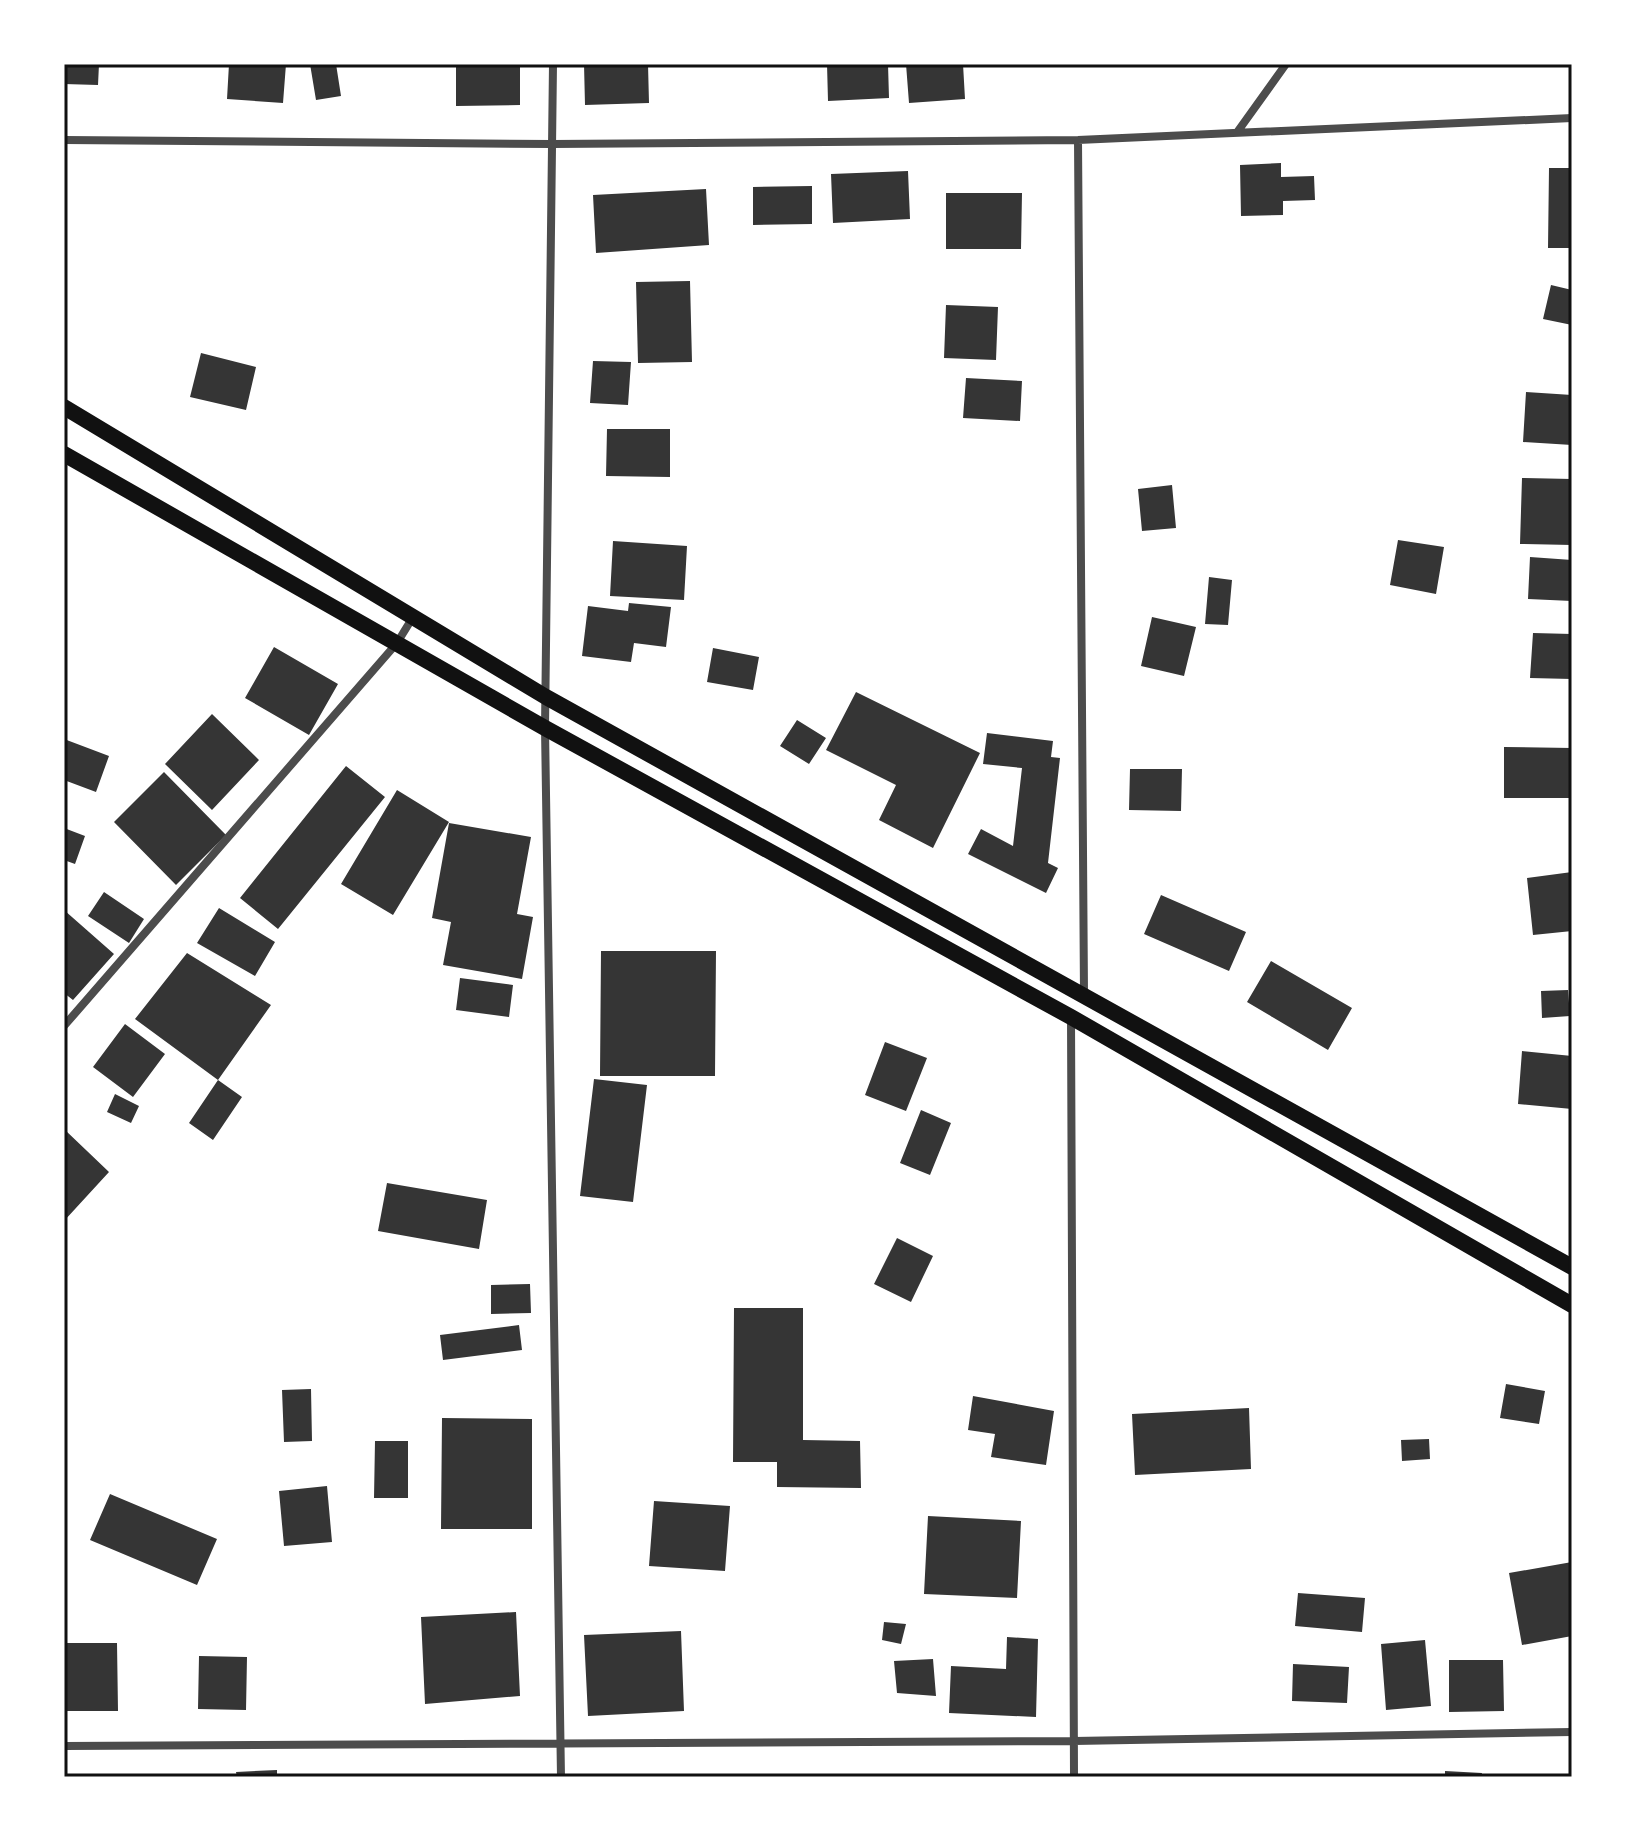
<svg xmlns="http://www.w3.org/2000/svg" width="1636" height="1841" viewBox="0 0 1636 1841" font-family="Commissioner,sans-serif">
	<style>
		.building { fill: #353535 }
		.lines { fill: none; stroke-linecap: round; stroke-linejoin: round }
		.minor { stroke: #4c4c4c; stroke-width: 8 }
		.secondary { stroke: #111; stroke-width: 16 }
		.neatline { fill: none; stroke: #111; stroke-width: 3 }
	</style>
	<rect width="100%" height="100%" fill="#fff"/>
	<path class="building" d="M64,64H99L98,85L64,84Z
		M229,64H286L283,103L227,99Z
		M310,64H336L341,96L316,100Z
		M456,64H520V105L456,106Z
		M584,64H648L649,103L585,105Z
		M827,64H888L889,98L828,101Z
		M906,64H963L965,99L909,103Z
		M1281,163V177L1314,176L1315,200L1283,201V215L1241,216L1240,165Z
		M1549,168H1572V248H1548Z
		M908,171L910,219L833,223L831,174Z
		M812,186V224L753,225V187Z
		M706,189L709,245L596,253L593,195Z
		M946,193H1022L1021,249H946Z
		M690,281L692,362L638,363L636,282Z
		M1551,285L1572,290V325L1543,319Z
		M946,305L998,307L996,360L944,358Z
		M201,353L256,367L246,410L190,397Z
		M593,361L631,362L628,405L590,403Z
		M966,378L1022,381L1020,421L963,418Z
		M1526,392L1572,395V445L1523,442Z
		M607,429H670V477L606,476Z
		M1522,478L1572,479V545L1520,544Z
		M1172,485L1176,528L1142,531L1138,489Z
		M1398,540L1444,547L1436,594L1390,585Z
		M613,541L687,546L684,600L610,596Z
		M1530,557L1572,560V601L1528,599Z
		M1209,577L1232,580L1228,625L1205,624Z
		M629,603L671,607L666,647L634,643L631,662L582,656L588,606L628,611Z
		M1152,617L1196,627L1184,676L1141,666Z
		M1533,633L1572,634V679L1530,678Z
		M274,647L338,684L309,735L245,698Z
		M713,648L759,657L753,690L707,682Z
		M856,692L980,753L933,848L879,820L896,785L826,750Z
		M212,714L259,760L212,810L165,764Z
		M797,720L826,738L809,764L780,746Z
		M987,733L1053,741L1051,757L1060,758L1048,863L1058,868L1046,893L968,854L981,829L1013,846L1022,768L983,764Z
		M64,739L109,756L96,792L64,780Z
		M1504,747L1572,748V798H1504Z
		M346,766L385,797L278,929L240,898Z
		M1130,769H1182L1181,811L1129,810Z
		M164,772L226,835L176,885L114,822Z
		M397,790L449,822L393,915L341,884Z
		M449,823L531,837L517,914L533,917L522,979L443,965L451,922L432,918Z
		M64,828L85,836L75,864L64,860Z
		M1572,872V931L1533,935L1527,878Z
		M104,892L144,919L129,943L88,916Z
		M1161,895L1246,932L1229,971L1144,934Z
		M219,908L275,942L255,976L197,943Z
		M64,910L114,954L73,1000L64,993Z
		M601,951H716L715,1076H600Z
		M187,953L271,1005L218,1080L135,1019Z
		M1271,961L1352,1008L1328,1050L1247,1002Z
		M460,978L513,985L509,1017L456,1010Z
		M1568,990L1570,1016L1542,1018L1541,991Z
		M125,1024L165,1054L133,1097L93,1067Z
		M885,1042L927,1058L906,1111L865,1095Z
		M1522,1051L1572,1056V1109L1518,1104Z
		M594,1079L647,1085L633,1202L580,1196Z
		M218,1080L242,1097L213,1140L189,1123Z
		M115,1094L139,1106L131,1123L107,1112Z
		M921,1110L951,1123L930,1175L900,1163Z
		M64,1129L109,1172L64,1221Z
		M387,1183L487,1200L479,1249L378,1231Z
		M897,1238L933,1256L911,1302L874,1284Z
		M530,1284L531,1313L491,1314V1285Z
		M734,1308H803V1440L860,1441L861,1488L777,1487V1462H733Z
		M519,1325L522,1350L443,1360L440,1335Z
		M1506,1384L1545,1391L1539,1424L1500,1418Z
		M311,1389L312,1441L284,1442L282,1390Z
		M973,1396L1054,1411L1046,1465L991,1457L995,1434L968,1430Z
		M1249,1408L1251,1469L1135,1475L1132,1414Z
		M442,1418L532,1419V1529H441Z
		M1429,1439L1430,1459L1402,1461L1401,1440Z
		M375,1441H408V1498H374Z
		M327,1486L332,1542L284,1546L279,1491Z
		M110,1494L217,1539L197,1585L90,1540Z
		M654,1501L730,1506L725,1571L649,1566Z
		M928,1516L1021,1521L1017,1598L924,1594Z
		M1572,1562V1636L1522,1645L1509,1573Z
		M1298,1593L1365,1598L1362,1632L1295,1626Z
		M516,1612L520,1696L425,1704L421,1617Z
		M884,1622L906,1624L901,1644L882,1640Z
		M681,1631L684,1711L588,1716L584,1635Z
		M1007,1637L1038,1639L1036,1717L949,1713L951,1666L1006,1669Z
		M1425,1640L1431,1706L1386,1710L1381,1644Z
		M64,1643H117L118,1711H64Z
		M199,1656L247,1657L246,1710L198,1709Z
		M933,1659L936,1696L897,1693L894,1661Z
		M1449,1660H1503L1504,1711L1449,1712Z
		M1293,1664L1349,1667L1347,1703L1292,1701Z
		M277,1770V1777H237L236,1772Z
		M1445,1771L1482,1773L1481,1777H1445Z"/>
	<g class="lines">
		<path class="minor" d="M553,64L545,728L561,1777
			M1238,131L1286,64
			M64,140L552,144L1078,140L1572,118
			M1078,140L1084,994
			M1071,1017L1074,1777
			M64,1026L397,643L413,617
			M64,1746L1074,1741L1572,1732"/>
		<path class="secondary" d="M64,407L546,697L1572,1267
			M64,454L545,728L1071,1017L1572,1305"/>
	</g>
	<rect width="1636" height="1841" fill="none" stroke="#ffffff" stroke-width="132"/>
	<rect x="66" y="66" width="1504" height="1709" class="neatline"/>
</svg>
